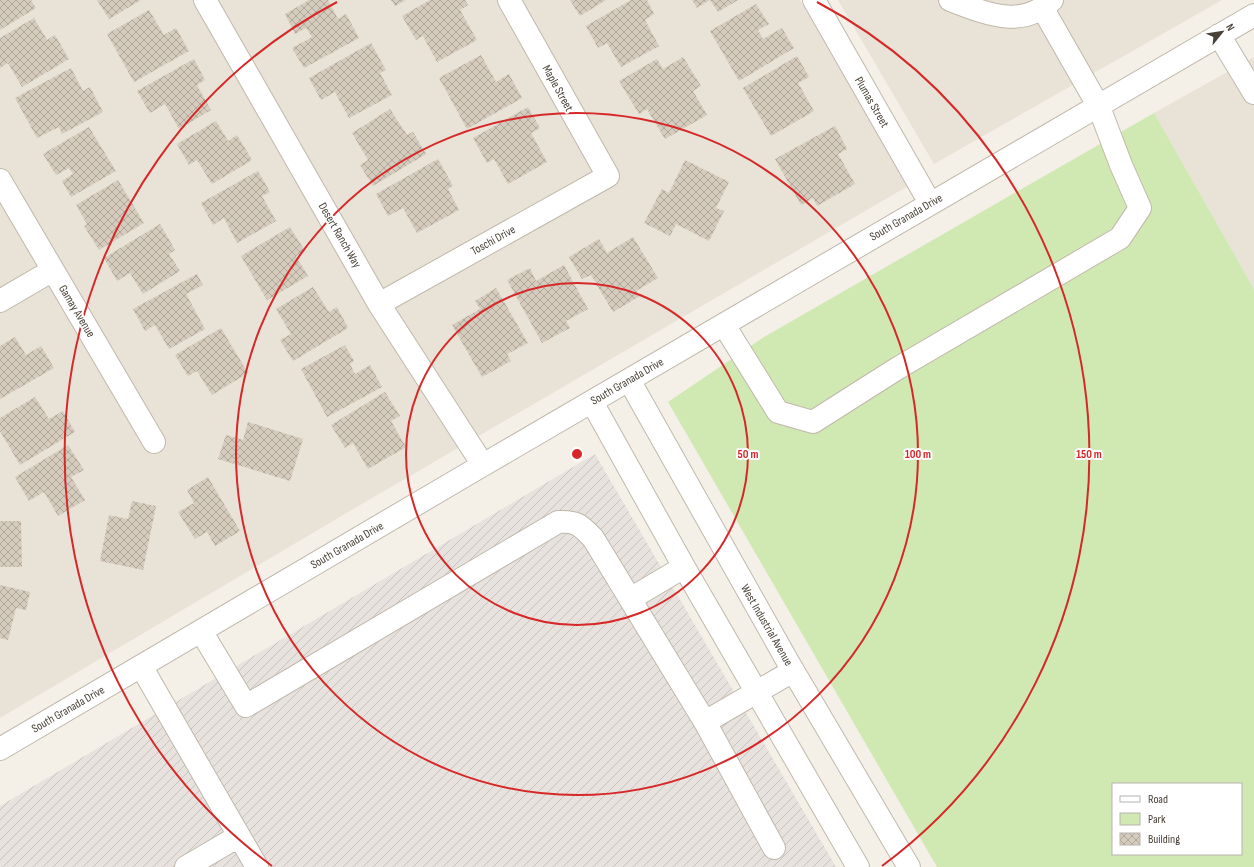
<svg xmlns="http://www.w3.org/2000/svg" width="1254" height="867" viewBox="0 0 1254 867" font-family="'Sofia Sans Condensed',sans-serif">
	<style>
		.residential { fill: #e8e2d7 }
		.industrial { fill: url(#industrial-furrows) }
		.park { fill: #d0e8b2; fill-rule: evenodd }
		.building { fill: url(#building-cross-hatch) }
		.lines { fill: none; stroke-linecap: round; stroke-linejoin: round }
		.minor-casing { stroke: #c0b8ab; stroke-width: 24 }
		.minor { stroke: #fff; stroke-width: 22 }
		.ring { fill: none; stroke: #d62828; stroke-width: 2 }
		.labels { text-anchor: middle; stroke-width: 4; stroke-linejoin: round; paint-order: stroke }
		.street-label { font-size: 12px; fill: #484137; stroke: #fff }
		.centre { fill: #d62828; stroke: #fff; stroke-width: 2 }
		.ring-label { font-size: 12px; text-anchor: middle; font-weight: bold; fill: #d62828; stroke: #fff; stroke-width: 4; stroke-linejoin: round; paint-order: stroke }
	</style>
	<defs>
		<pattern id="industrial-furrows" width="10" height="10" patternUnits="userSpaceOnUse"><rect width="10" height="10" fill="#e7e2dd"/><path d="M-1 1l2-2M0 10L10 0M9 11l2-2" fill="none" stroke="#c8c3be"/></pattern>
		<pattern id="building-cross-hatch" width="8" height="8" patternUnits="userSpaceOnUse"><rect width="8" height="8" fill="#d6ccbe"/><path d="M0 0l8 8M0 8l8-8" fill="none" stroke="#b0a79b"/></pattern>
	</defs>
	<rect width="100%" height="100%" fill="#f4f0e8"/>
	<path class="residential" d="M0,0H800L908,186L355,508L0,718Z
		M838,0H1222L934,164Z
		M1254,57V289L1154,113Z"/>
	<path class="industrial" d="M595,454L836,867H0V806Z"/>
	<path class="park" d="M1154,113L1254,289V867H937L668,402L764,337ZM1113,784H1241V854H1113Z"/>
	<path class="building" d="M0,0H31L36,8L0,30Z
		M97,0H141L109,19Z
		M309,0H328L338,19L346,14L359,38L304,68L292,48L312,37L306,28L295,34L285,14Z
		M391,0H406L395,6Z
		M430,0H465L468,5L460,10L477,40L437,62L423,36L416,40L402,16Z
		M570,0H606L580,16Z
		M631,0H647L654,14L645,20L659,46L621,67L607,43L598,48L586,26Z
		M692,0H738L718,12L710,0L697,8Z
		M756,4L769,24L758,30L763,39L782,28L794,48L739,81L710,31Z
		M149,10L164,35L176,28L189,51L134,82L107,34Z
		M34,18L47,40L55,35L69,59L22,87L8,63L0,68V38Z
		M371,43L386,70L380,73L392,95L349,118L335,92L321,100L309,78Z
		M481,55L496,82L509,74L522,98L467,129L439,78Z
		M797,56L809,77L798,83L814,111L771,136L743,88Z
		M683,57L701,86L693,91L707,115L665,139L647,109L639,114L619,81L657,59L663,69Z
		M194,59L205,80L197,85L211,110L179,129L165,104L150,113L137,91Z
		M71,68L83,91L90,87L103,112L62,134L59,127L37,138L15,98Z
		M528,107L540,128L531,133L547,162L508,184L494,159L487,163L473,138Z
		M390,109L407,135L413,132L426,154L373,186L360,165L368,160L352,133Z
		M216,121L228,141L237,135L252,160L212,184L197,160L189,165L177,144Z
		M835,126L847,149L838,154L855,184L817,206L813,198L801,205L775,159Z
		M89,127L116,171L71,197L62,181L73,174L69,168L56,175L43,154Z
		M438,159L453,186L448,189L459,210L417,233L403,208L388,216L376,194Z
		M685,160L729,182L716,208L724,211L709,241L676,224L670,236L644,223L662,189L669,193Z
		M258,171L270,192L262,196L276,221L237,243L224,218L213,225L201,203Z
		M118,180L144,223L99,250L84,226L87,224L76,205Z
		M160,224L175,250L169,254L180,271L143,294L130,273L117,281L104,258Z
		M290,227L305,251L296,256L308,276L267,300L241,256Z
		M633,237L658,278L636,291L640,296L613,312L591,275L582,279L569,257L599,239L607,253Z
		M564,265L588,309L566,321L570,328L542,343L507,280L530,268L536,281Z
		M197,274L203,285L186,294L205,329L169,349L155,325L145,331L133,309Z
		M313,287L329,312L337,307L348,328L293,361L280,340L291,334L276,309Z
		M496,288L528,343L507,354L511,361L482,377L452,325L480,309L475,301Z
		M221,328L248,373L212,395L197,371L188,376L175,355Z
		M15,337L26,355L41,346L54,368L0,399V346Z
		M345,345L354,361L350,364L355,374L370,365L382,387L327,417L301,369Z
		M385,392L400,416L391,421L406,447L368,469L353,443L345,448L331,425Z
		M35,397L49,419L63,411L75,432L20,465L0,431V418Z
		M248,422L303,439L290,481L218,459L226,435L243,440Z
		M68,445L84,470L71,477L85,500L58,516L44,492L29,501L15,477Z
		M208,477L240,531L215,546L207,532L195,539L178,512L194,503L187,490Z
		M132,501L156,506L143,570L100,561L109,515L128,519Z
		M0,521H21L22,567H0Z
		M0,585L30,592L26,610L16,608L8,640L0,638Z"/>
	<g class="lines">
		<defs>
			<path id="minor" d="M205,0L379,304L483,465
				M814,0L930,203
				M950,0C985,13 1021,30 1052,0
				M1219,35L1254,93
				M0,180L154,442
				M0,301L53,270
				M379,304L608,176L509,0
				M724,325L778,412L813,422L898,368L1120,238L1140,208L1121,165L1099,107L1043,9
				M629,380L788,662L909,867
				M592,402L684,567L858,867
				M630,599L684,567
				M201,631L246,706L558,522C577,521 580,525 593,538L705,722
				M141,666L257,867
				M0,749L483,465L1254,15
				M774,848L705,722L793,671
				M186,867L239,836"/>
		</defs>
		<use href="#minor" class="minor-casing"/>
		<use href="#minor" class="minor"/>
	</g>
	<g class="ring">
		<circle cx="577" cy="454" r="171"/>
		<circle cx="577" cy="454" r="341"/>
		<path d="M272 866A512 512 0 0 1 337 2M817 2A512 512 0 0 1 882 866"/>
	</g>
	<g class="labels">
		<g class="street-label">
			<text transform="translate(558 88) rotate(61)" y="4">Maple Street</text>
			<text transform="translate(872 102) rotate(60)" y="4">Plumas Street</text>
			<text transform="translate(906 217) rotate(-30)" y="4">South Granada Drive</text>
			<text transform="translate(340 235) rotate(60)" y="4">Desert Ranch Way</text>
			<text transform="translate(493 240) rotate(-29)" y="4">Toschi Drive</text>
			<text transform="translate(77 311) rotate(59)" y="4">Gamay Avenue</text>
			<text transform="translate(627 381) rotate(-30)" y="4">South Granada Drive</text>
			<text transform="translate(347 545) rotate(-30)" y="4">South Granada Drive</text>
			<text transform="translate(767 625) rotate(60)" y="4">West Industrial Avenue</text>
			<text transform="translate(68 709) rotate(-30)" y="4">South Granada Drive</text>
		</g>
	</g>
	<circle cx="577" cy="454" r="6" class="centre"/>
	<g class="ring-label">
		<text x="748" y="458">50 m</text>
		<text x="918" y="458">100 m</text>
		<text x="1089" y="458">150 m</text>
	</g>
	<rect x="1112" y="783" width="130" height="72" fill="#ffffff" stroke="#b6b3af"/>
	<rect x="1120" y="796" width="20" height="6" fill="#ffffff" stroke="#b6b3af"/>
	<text x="1148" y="803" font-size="12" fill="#484137">Road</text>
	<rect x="1120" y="813" width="20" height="12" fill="#d0e8b2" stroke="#b6b3af"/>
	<text x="1148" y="823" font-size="12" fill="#484137">Park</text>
	<rect x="1120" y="833" width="20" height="12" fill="url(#building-cross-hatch)" stroke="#b6b3af"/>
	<text x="1148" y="843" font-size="12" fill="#484137">Building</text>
	<g transform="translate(1222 32) rotate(60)" stroke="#ffffff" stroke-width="3" paint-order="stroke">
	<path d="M0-3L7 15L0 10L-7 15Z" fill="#484137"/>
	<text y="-6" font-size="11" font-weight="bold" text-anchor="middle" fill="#484137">N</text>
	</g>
</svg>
